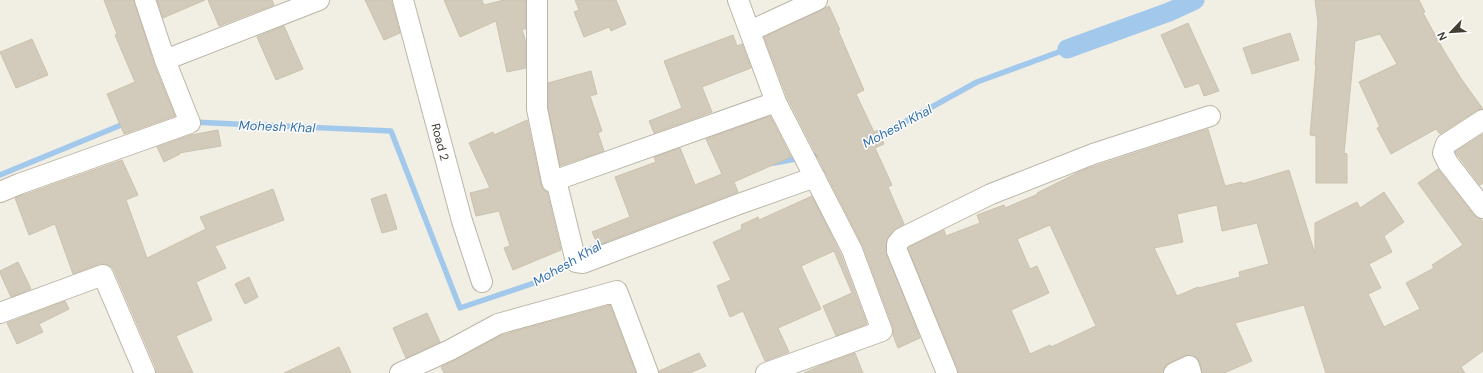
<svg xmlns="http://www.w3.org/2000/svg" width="1483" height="373" viewBox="0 0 1483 373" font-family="'DM Sans',sans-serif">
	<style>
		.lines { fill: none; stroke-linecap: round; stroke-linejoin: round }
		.stream { stroke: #a2c9ec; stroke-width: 5.5 }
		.canal { stroke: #a2c9ec; stroke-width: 19 }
		.building { fill: #d2caba; stroke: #ccc2ad; fill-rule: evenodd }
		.minor-casing { stroke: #bcb6a7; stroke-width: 22 }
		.minor { stroke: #fff; stroke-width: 20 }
		.labels { text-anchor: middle; stroke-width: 3; stroke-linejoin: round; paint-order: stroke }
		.street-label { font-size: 12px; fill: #423e34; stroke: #fff }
		.water-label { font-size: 13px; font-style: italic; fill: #3370a8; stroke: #fff }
	</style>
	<rect width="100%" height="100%" fill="#f1eee4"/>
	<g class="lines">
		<path class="stream" d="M192,122L391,131L460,308L537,282L572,261
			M874,139L977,82L1067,49
			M774,163L823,154
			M0,175L126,123
			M586,252L605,241"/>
		<path class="canal" d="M1067,49L1169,12L1195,0"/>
	</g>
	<path class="building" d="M104,0H134L154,64L175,116L124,134L107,94L135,82L115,35L117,34Z
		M157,0H205L163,18Z
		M208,0H272L274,5L219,26Z
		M365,0H391L400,33L384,40Z
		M444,0H482L484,5L504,0H526V29H522L526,43V68L507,72L496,21L460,37Z
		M575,0H616L626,24L611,31L609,27L584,37L574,12L579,10Z
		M1315,0H1419L1425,12L1423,13L1444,51L1462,80L1483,109L1477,110L1440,134L1436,129L1391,154L1377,128L1380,127L1359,82L1397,64L1380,34L1355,41L1344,153L1347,154V183H1316V136L1310,135L1316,65H1315L1318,22Z
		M829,6L840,30H838L864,90L856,94L874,132L878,130L884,144L875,148L892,185L888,187L904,224L897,228L888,237L886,243V251L920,338L898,348L893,335V327L863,246L787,97L764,37Z
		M1188,23L1219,91L1204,96L1199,83L1185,88L1161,35Z
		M284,26L303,69L276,80L257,37Z
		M1290,33L1299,60L1252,74L1243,48Z
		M733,35L737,46L742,44L751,68L702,87L712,112L654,133L649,121L682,108L664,61Z
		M32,39L48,75L16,88L0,52Z
		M591,71L597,94L590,96L602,131L598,133L604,151L560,166L548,108V83Z
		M770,116L791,157L734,182L738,192L598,245L592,232L630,217L615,177L656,162L654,157L680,148L695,185L722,174L706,139Z
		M527,120L541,184L544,190L547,192L561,250L513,270L504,248L510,246L499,211L476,216L470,193L490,188L469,143L493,132L494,135Z
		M1208,129L1225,186L1242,182V184L1289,170L1315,254V223L1357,202L1360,208L1384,192L1404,222L1384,236L1392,252L1369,264L1381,288L1368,294L1384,327L1420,309L1406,283L1434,268L1432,265L1463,245L1418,183L1438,169L1474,215L1481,219L1483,222V351L1461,367L1465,373H1326L1304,305L1235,323L1252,361L1224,373H1202L1200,363L1197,358L1190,355L1184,356L1169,363L1165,366L1163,372L1161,373H958V369L908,249L909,247L944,230L946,236L980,223L977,215L1004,205L1005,208L1038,194L1037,193L1083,170ZM1217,205L1222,231L1257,223L1269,264L1239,272L1240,277L1199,288L1198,287L1177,296L1154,248L1183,242L1177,214ZM1050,225L1096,326L1051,347L1050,345L1030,354L1011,310L1049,293L1037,266L1030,269L1017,239Z
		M218,130L221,146L179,153L180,154L164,162L157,147L191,135Z
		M1483,134V183L1480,185L1455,152Z
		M122,160L138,195L126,200L147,258L206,229L200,217L273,189L284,220L215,246L226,268L196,282L212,320L176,336L193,373H156V368L114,270L110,266L105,264H99L73,274L55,224L29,235L15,198Z
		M386,194L397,229L382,233L371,199Z
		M812,196L841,255L867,324L836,336L823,306L852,293L834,251L801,266L821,309L778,328L789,352L765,361L743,311L730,317L717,286L731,280L713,242L742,229L741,225L758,217L759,220Z
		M18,262L31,289L11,297L0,273V271Z
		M249,277L258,297L245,304L235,284Z
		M65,301L69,309L39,324L43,332L17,344L7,323Z
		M610,305L636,373H444L441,367L502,335Z
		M427,313L440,342L406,358L393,328Z
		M339,347L351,373H284Z
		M699,353L706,366L690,373H659V371Z
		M855,353L863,373H804L822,365Z"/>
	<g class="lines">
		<defs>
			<path id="minor" d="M145,0L165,60
				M403,0L462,221L482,282
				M537,0V109L552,182L556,180
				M738,0L776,102L852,250L882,331L766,373
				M750,31L817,0
				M776,102L556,180L576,262L583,263L739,204L815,177
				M1483,120L1446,144L1443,153L1448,163L1483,208
				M0,192L19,184L190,123L165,60L319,0
				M0,313L103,275L145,373
				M400,373L450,350L498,324L617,291L648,373
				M947,373L897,251V244L902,238L991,194L1093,154L1210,116
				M1174,373L1189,366L1191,373"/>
		</defs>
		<use href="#minor" class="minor-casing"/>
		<use href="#minor" class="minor"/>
	</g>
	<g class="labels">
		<g class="street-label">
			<text transform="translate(440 142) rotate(75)" y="4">Road 2</text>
		</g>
		<g class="water-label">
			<text transform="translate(277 126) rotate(2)" y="5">Mohesh Khal</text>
			<text transform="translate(897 126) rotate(-28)" y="5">Mohesh Khal</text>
			<text transform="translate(567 263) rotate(-30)" y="5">Mohesh Khal</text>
		</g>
	</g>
	<g transform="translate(1451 32) rotate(245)" stroke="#ffffff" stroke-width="3" paint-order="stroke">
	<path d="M0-3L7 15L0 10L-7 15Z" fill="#423e34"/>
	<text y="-6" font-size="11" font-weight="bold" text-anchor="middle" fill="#423e34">N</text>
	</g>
</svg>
